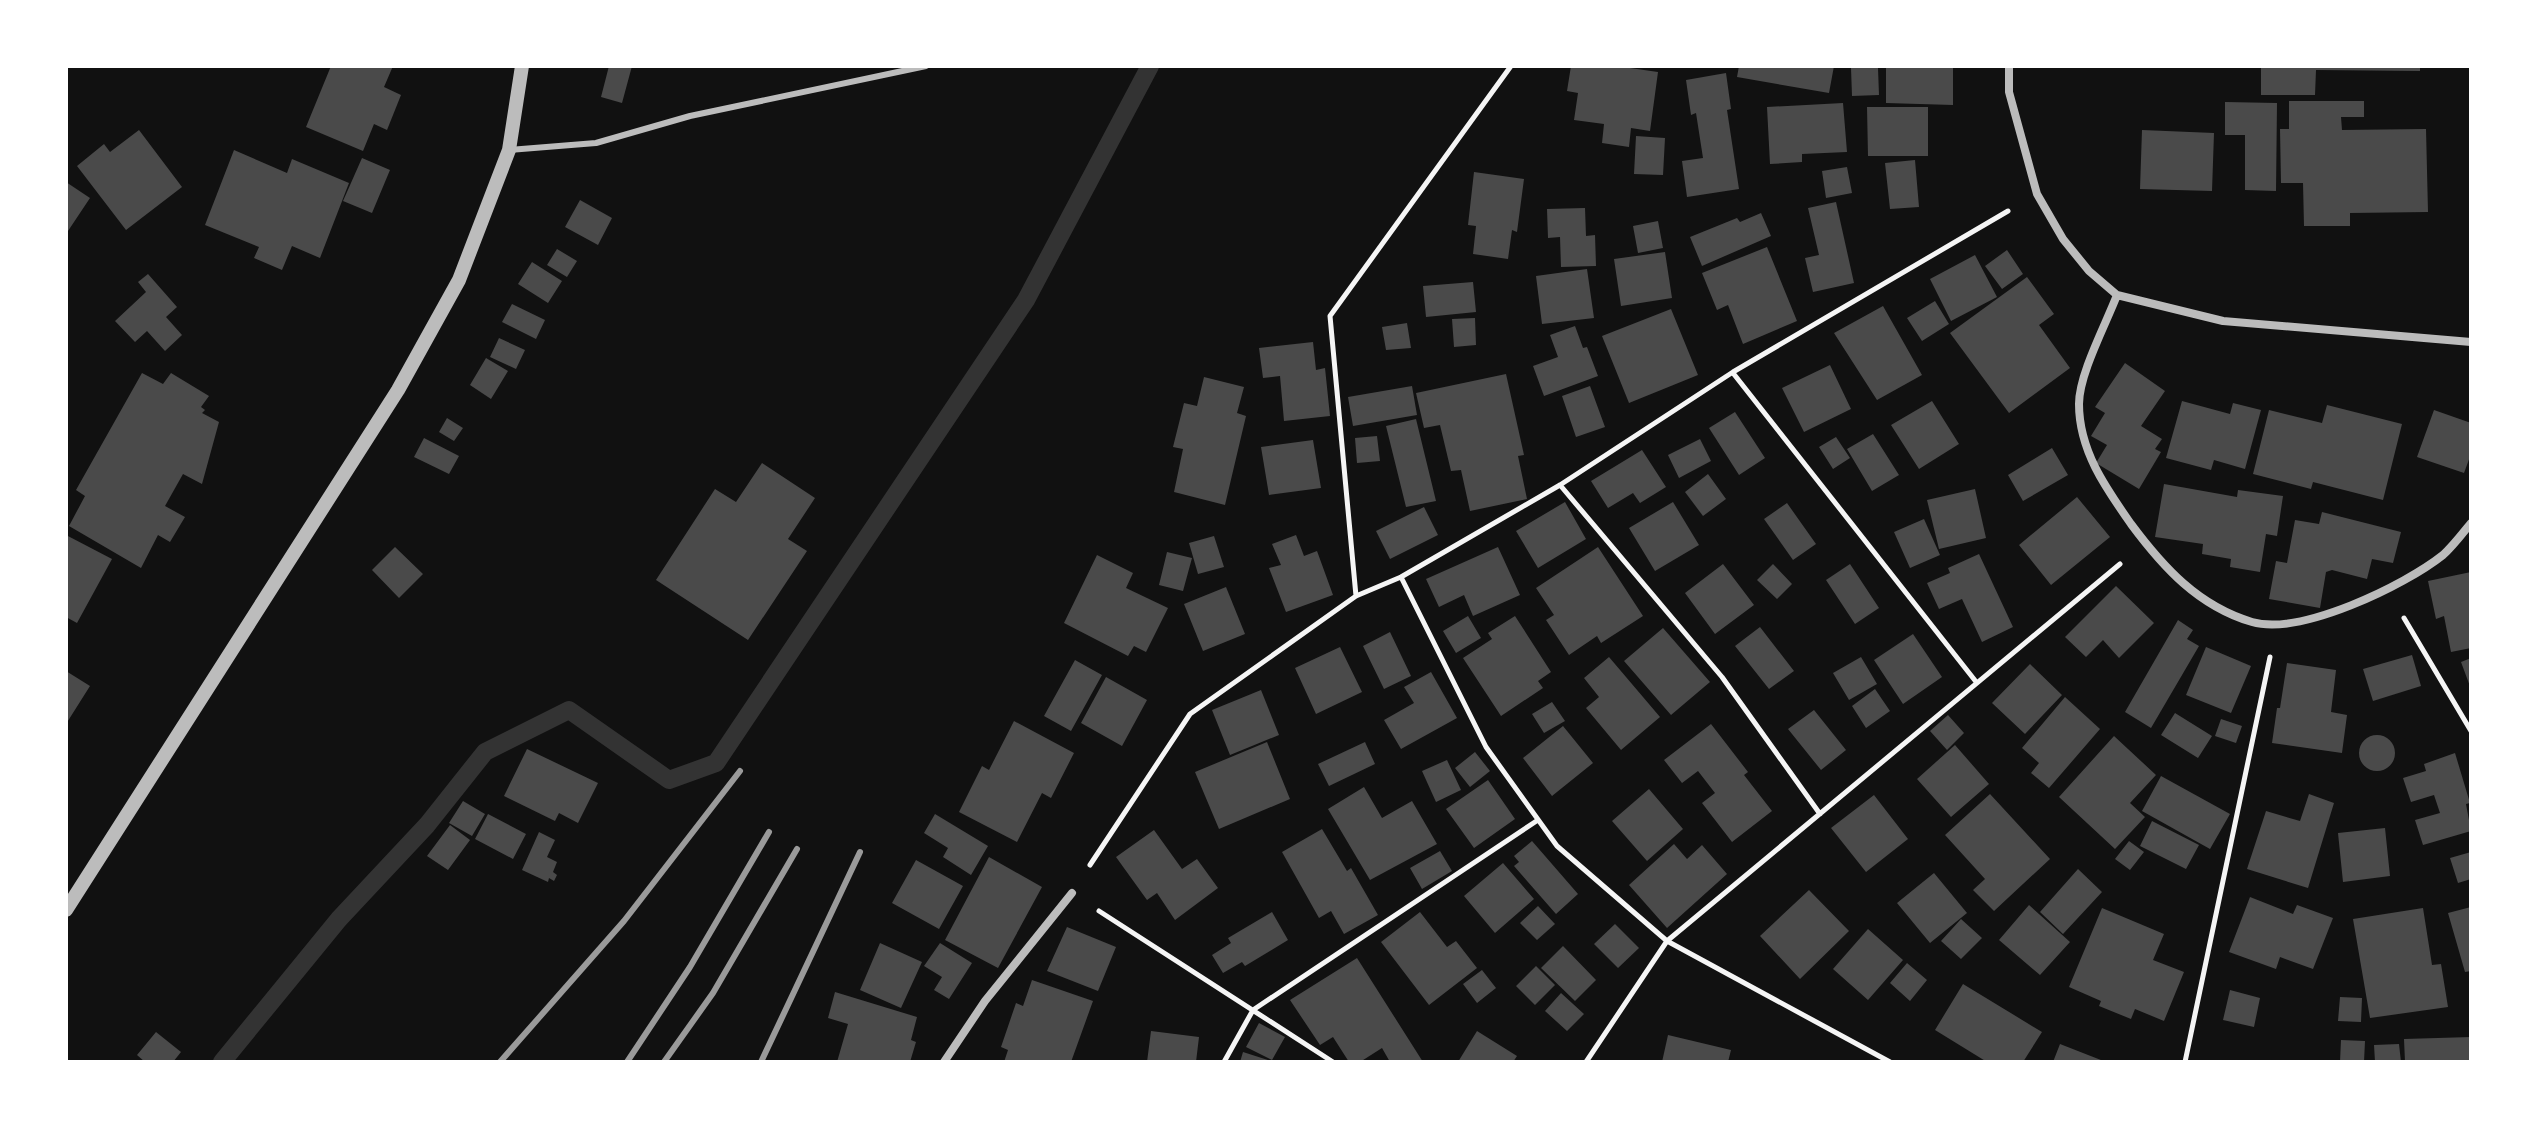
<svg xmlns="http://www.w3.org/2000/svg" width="2537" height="1128" viewBox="0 0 2537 1128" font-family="'Fira Sans',sans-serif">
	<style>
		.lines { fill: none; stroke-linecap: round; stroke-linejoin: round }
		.stream { stroke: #333; stroke-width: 18 }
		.building { fill: #4a4a4a }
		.path { stroke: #f5f5f5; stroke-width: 5 }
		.service { stroke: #bcbcbc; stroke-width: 6 }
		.minor { stroke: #bcbcbc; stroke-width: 8 }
		.tertiary { stroke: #bcbcbc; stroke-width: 14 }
		.rail { stroke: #9a9a9a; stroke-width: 6 }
	</style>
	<rect width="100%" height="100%" fill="#111"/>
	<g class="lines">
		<path class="stream" d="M222,1062L339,919L427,825L485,752L569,710L669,780L716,763L1026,300L1150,66"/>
	</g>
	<path class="building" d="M331,66H393L384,87L401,95L387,130L374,124L363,151L306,127Z
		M609,66H632L622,103L601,97Z
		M1571,66H1616L1658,72L1650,131L1631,128L1629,147L1602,143L1604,124L1574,120L1578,93L1567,91Z
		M1739,66H1834L1829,93L1737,77Z
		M1886,66H1953V105L1886,103Z
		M2261,66H2420V71L2316,70L2315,95H2261Z
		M1851,68H1878L1879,95L1852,96Z
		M1726,73L1731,109L1727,110L1739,189L1687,197L1682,161L1703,158L1696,113L1691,115L1686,80Z
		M2289,101H2364V117H2341L2342,130L2426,129L2428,212L2350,213V226H2304L2303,183H2281L2280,129H2289Z
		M2225,102L2277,103L2276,191L2245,190V135H2225Z
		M1843,103L1847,152L1802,154V162L1770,164L1767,107Z
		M1867,107H1928V156H1868Z
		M139,130L182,187L126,230L77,166L104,144L110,152Z
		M2142,130L2214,133L2212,191L2140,189Z
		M1636,136L1665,138L1663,175L1634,174Z
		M234,150L287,173L292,159L349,183L320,258L292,246L282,270L254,258L259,247L205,225Z
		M362,158L390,170L372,213L343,201Z
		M1915,160L1919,207L1890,209L1885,163Z
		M1847,167L1852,193L1826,198L1822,171Z
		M1474,172L1524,179L1517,232L1512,230L1508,259L1473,254L1476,226L1468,225Z
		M66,182L90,198L66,234Z
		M580,200L612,218L598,245L565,227Z
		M1836,202L1854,283L1813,292L1805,258L1819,255L1808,208Z
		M1585,208L1586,236L1595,235L1596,266L1561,267L1560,237L1548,238L1547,209Z
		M1761,213L1771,236L1702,266L1690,237L1737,218L1740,222Z
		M1658,221L1663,248L1638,253L1633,226Z
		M1767,247L1797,321L1743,344L1728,305L1717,310L1702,273Z
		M557,249L577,261L567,277L547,265Z
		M2007,250L2023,274L2002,289L1985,266Z
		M1665,252L1672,298L1621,306L1614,259Z
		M1975,255L1997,297L1951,321L1930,279Z
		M532,262L562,281L548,303L518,284Z
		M1587,269L1594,318L1542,324L1536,276Z
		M148,274L177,307L166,317L182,335L165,351L147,331L135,342L115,321L146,292L138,282Z
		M2027,277L2054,314L2039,325L2070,368L2009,413L1950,333Z
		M1473,282L1476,312L1426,317L1423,286Z
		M1935,301L1949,324L1922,341L1907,318Z
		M512,304L545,320L536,339L502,322Z
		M1883,306L1922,375L1877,400L1834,333Z
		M1671,309L1698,375L1629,403L1602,336Z
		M1475,318L1476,345L1454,347L1452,319Z
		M1407,323L1411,348L1386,350L1382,327Z
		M1575,326L1583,348L1587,347L1598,376L1544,396L1533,366L1558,357L1550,335Z
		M499,338L525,350L516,369L490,357Z
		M1313,342L1316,370L1325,368L1330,416L1284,421L1280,376L1263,378L1259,348Z
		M486,358L508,371L491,399L470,385Z
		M2125,363L2165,391L2141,426L2162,439L2155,449L2161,452L2139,489L2096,463L2107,445L2091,436L2105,413L2095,407Z
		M1830,365L1851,409L1804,432L1782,388Z
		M142,373L163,384L171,373L209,396L201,407L205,410L202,413L219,422L202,484L183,474L165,506L185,517L170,542L158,535L141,568L69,526L85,496L76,490Z
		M1506,374L1524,455L1518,456L1527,499L1470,511L1461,470L1451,471L1440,425L1424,428L1416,393Z
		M1204,377L1244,387L1237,413L1246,416L1225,505L1174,492L1183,449L1173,447L1184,403L1197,406Z
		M1412,386L1417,415L1353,426L1348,397Z
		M1590,386L1605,427L1576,437L1562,396Z
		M1932,401L1959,444L1919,469L1891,425Z
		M2182,401L2230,414L2233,403L2261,410L2245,469L2214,460L2211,470L2166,458Z
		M2327,405L2402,424L2383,500L2313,482L2311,489L2253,474L2269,410L2322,423Z
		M2434,410L2471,423V454L2464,473L2417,457Z
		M1735,412L1765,458L1739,475L1709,428Z
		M447,418L463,428L454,441L439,432Z
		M1416,419L1436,501L1406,507L1386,426Z
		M1873,434L1899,475L1872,491L1847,449Z
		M1377,436L1380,461L1357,463L1355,438Z
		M1836,437L1850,458L1833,469L1819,447Z
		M424,438L459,456L449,474L414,457Z
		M1700,439L1711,461L1679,478L1668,455Z
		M1313,440L1321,488L1269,495L1261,447Z
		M2052,448L2068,475L2023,501L2008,475Z
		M1642,450L1666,487L1640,503L1633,493L1608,508L1591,481Z
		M762,463L815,498L788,539L807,551L748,640L656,580L715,489L736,502Z
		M1708,474L1726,499L1703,516L1685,492Z
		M2164,484L2237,497L2238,490L2283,496L2277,536L2266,534L2260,572L2230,567L2231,559L2202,554L2203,544L2155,537Z
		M1975,489L1986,538L1939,549L1927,500Z
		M2077,497L2110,537L2051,585L2019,545Z
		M1565,502L1586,539L1538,568L1516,531Z
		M1673,502L1699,545L1655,571L1629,528Z
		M1787,503L1816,544L1793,560L1764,519Z
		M1424,507L1438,535L1390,559L1376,531Z
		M2322,512L2401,532L2393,563L2372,559L2367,579L2332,570L2326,572L2320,608L2269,599L2276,561L2287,563L2295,520L2319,524Z
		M1924,519L1940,555L1910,568L1894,532Z
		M66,535L112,559L77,623L66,617Z
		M1296,535L1304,556L1317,551L1333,595L1286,612L1269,568L1281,565L1272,544Z
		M1214,536L1224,567L1198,574L1189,543Z
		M395,547L423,574L399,598L372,570Z
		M1498,547L1520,595L1473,616L1464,595L1439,607L1426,579Z
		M1598,547L1643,616L1601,643L1597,636L1569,655L1546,620L1554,615L1536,588Z
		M1167,552L1192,558L1183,591L1159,585Z
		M1979,554L2013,627L1982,642L1962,599L1939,609L1927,583L1950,573L1948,568Z
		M1097,555L1133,573L1126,588L1168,608L1146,652L1134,646L1128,656L1064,623Z
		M1723,564L1754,605L1715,634L1685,593Z
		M1773,564L1792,584L1777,599L1757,580Z
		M1850,564L1879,608L1855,624L1826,580Z
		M2471,572V648L2451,652L2444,616L2436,619L2428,581Z
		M2116,586L2154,623L2119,658L2103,640L2086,657L2065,637Z
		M1226,587L1245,634L1203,651L1184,604Z
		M1468,616L1481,638L1456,653L1443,631Z
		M1515,616L1551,672L1538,681L1543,688L1501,716L1463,658L1492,639L1488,633Z
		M2178,620L2193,630L2187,639L2199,646L2151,728L2125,712Z
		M1760,627L1794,671L1769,689L1735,646Z
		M1663,628L1710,682L1671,715L1624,661Z
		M1390,632L1411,676L1384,689L1363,646Z
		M1913,634L1942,677L1903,704L1874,660Z
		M1340,647L1362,692L1316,714L1295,668Z
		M2206,647L2251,666L2231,713L2186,695Z
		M2412,655L2421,686L2373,701L2363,669Z
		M1609,657L1660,717L1621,750L1586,708L1599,697L1584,678Z
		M1861,657L1877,684L1849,700L1833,673Z
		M2471,658V689L2461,662Z
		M1075,660L1102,675L1071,731L1044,716Z
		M2287,663L2336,670L2331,712L2347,715L2342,753L2272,743L2277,708H2280Z
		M2030,664L2062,695L2025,734L1992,703Z
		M66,671L90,686L66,724Z
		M1431,672L1457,718L1401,749L1384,720L1414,703L1404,687Z
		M1106,677L1147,700L1122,746L1081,723Z
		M1875,689L1890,711L1866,728L1852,706Z
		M1261,690L1279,735L1230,755L1212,710Z
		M2065,697L2100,729L2049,788L2031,773L2039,763L2022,748Z
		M1552,702L1565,721L1544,733L1532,714Z
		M1814,710L1846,750L1821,770L1788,729Z
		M2175,713L2212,736L2198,758L2161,735Z
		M1948,715L1964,733L1947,750L1930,731Z
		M2221,719L2242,726L2236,743L2215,736Z
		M1014,721L1074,753L1051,798L1042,793L1017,842L959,812L982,766L989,770Z
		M1711,724L1748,772L1744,775L1772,811L1732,842L1702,803L1715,793L1698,771L1682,783L1664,760Z
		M1563,726L1593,763L1552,796L1523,758Z
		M2359 753a18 18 0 1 1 36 0a18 18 0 1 1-36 0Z
		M2114,736L2156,775L2130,803L2145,817L2115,849L2059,797Z
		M1267,742L1290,799L1219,829L1195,772Z
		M1365,742L1375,764L1329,786L1318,764Z
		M1955,745L1989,784L1951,817L1917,779Z
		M527,749L598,783L578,823L559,813L555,821L504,796Z
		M1475,752L1490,771L1470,787L1455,768Z
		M2455,753L2470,803L2466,804L2471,831L2423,845L2415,820L2440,813L2434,795L2411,802L2403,778L2426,771L2424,764Z
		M1447,760L1461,790L1436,802L1422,771Z
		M2161,776L2230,814L2210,849L2142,811Z
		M1488,780L1515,819L1474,848L1446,809Z
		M1364,787L1382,818L1412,801L1437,844L1370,880L1328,809Z
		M1649,789L1683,829L1647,861L1612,821Z
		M1990,794L2050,859L1994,911L1973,890L1985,879L1945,835Z
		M2309,794L2334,803L2308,888L2247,869L2266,811L2300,821Z
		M1874,795L1908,839L1866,872L1831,828Z
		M463,801L485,814L472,836L449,823Z
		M488,814L526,834L513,859L475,839Z
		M935,814L988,846L971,875L943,857L948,848L924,833Z
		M2152,821L2199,845L2186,869L2140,846Z
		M450,825L470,840L448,870L427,856Z
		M2385,828L2390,876L2343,882L2338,833Z
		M1322,829L1347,871L1351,868L1378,915L1344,934L1331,911L1319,918L1282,852Z
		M1154,830L1182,869L1197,859L1218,888L1175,920L1157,893L1147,900L1116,857Z
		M539,832L555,840L547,857L557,862L553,872L557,875L554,881L549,878L548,882L522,870Z
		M1532,841L1578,894L1556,914L1514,866L1519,862L1514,856Z
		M2129,841L2144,852L2130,870L2115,859Z
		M1674,844L1687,859L1702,845L1727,874L1667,928L1629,885Z
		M1440,851L1452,871L1422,889L1410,868Z
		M2471,852V879L2458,883L2450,858Z
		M989,857L1042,887L998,968L945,940Z
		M916,860L963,886L939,929L892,903Z
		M1503,863L1534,899L1495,933L1464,896Z
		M2078,869L2102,892L2063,934L2040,912Z
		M1934,873L1967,913L1930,943L1897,903Z
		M1809,890L1849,931L1800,979L1760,936Z
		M2250,897L2293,914L2297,905L2333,918L2313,969L2280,957L2276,969L2229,952Z
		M2029,905L2070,942L2040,975L1999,940Z
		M1538,906L1555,924L1537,940L1520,923Z
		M2471,907V971L2465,972L2448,913Z
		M2102,908L2164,934L2153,960L2184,972L2164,1021L2135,1009L2131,1019L2099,1006L2101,1001L2069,987Z
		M2423,908L2432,965L2441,964L2448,1007L2370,1018L2353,919Z
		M1272,912L1288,940L1245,966L1242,962L1223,973L1212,955L1231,943L1228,938Z
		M1420,912L1447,947L1456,941L1477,968L1429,1005L1381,942Z
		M1961,919L1982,938L1961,959L1941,941Z
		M1615,924L1639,948L1618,968L1594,944Z
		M1067,927L1116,947L1098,991L1047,971Z
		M1868,929L1903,960L1868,1000L1833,969Z
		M880,943L922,962L901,1008L860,990Z
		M940,943L972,963L949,999L934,990L942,977L924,966Z
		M1563,946L1596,980L1575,1001L1541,968Z
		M1357,958L1423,1062H1390L1382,1048L1360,1062H1349L1333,1037L1320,1045L1290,1000Z
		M1907,963L1927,980L1910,1001L1890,983Z
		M1536,966L1555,985L1535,1005L1516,986Z
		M1482,970L1496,988L1477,1003L1463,984Z
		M1032,980L1093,1001L1071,1062H1004L1008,1050L1001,1047L1016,1003L1023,1006Z
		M1963,984L2042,1032L2023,1062H1987L1935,1030Z
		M2230,990L2260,998L2254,1027L2223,1020Z
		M835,992L917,1017L911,1040L916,1042L910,1062H837L848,1024L828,1018Z
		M1561,993L1584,1014L1567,1031L1545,1011Z
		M2340,997L2362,998L2361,1022L2338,1021Z
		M1259,1023L1285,1037L1272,1060L1246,1047Z
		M1151,1031L1199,1037L1196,1062H1147Z
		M1477,1031L1517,1056L1513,1062H1458Z
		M156,1032L181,1052L173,1062H145L137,1055Z
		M1668,1035L1731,1050L1728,1062H1662Z
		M2471,1037V1062H2405L2404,1039Z
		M2341,1040L2365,1041L2364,1062H2340Z
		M2060,1044L2106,1062H2053Z
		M2399,1044L2401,1062H2375L2374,1045Z
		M1243,1052L1271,1061V1062H1240Z"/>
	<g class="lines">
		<path class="path" d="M1733,373L1977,683
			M1560,485L1722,677L1820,814
			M1401,577L1486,747L1557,846L1667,941L1890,1062
			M1356,596L1330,316L1511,66
			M2404,618L2471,731
			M1090,865L1190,714L1356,596L1401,577L1560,485L1733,372L2008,211
			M1099,911L1333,1062
			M1224,1062L1253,1010L1538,820
			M1586,1062L1667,941L2120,564
			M2185,1062L2270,657"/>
		<path class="service" d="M509,150L596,143L690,116L926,66"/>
		<path class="minor" d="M2009,66V92L2037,194L2063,239L2089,271L2117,295L2223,321L2471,342
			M2117,295C2106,324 2079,374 2079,404C2079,450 2105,487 2131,524C2163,567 2198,606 2252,622C2300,636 2404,586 2443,555C2453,546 2462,534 2471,523
			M944,1062L985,1001L1072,893"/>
		<path class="tertiary" d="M66,910L398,390L459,280L509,150L522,66"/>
		<path class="rail" d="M500,1062L624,921L740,771
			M627,1062L690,967L769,832
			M664,1062L713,993L797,849
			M761,1062L860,852"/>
	</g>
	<rect width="2537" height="1128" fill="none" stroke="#ffffff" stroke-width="136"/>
</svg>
